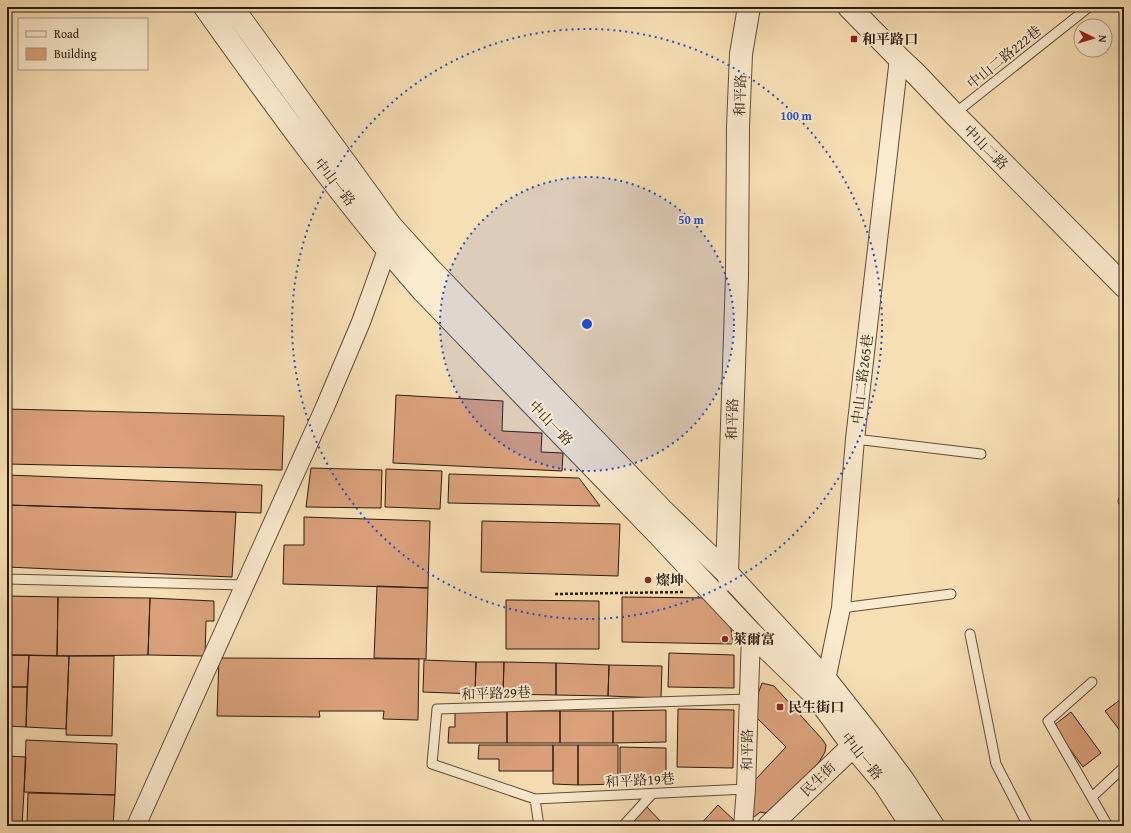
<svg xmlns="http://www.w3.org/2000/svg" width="1131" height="833" viewBox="0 0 1131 833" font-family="'Gentium Book Plus','Noto Serif TC',serif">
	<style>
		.building { fill: #daa17b; stroke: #2b1b11 }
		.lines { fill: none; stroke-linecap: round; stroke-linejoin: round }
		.service-casing { stroke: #5e4c3a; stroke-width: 11 }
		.minor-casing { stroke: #5e4c3a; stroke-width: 20 }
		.tertiary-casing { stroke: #5e4c3a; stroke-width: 24 }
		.path { stroke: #2b1b11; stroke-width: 2.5; stroke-dasharray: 3 2; stroke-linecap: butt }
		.service { stroke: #faeace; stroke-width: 9 }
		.minor { stroke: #faeace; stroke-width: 18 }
		.tertiary { stroke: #faeace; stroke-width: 22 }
		.ring { fill: none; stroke: #1d4ed8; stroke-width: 2; stroke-dasharray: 2 4 }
		.poi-dot { fill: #8f2418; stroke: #faeace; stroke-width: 1.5 }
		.labels { text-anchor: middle; stroke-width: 4; stroke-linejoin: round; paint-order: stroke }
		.poi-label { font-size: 14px; font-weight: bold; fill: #2b1b11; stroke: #faeace; text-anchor: start }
		.street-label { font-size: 14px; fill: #2b1b11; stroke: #faeace }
		.centre { fill: #1d4ed8; stroke: #faeace; stroke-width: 2 }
		.ring-label { font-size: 12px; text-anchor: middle; font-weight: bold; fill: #1d4ed8; stroke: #faeace; stroke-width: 4; stroke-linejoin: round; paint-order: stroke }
	</style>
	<rect width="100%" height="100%" fill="#f7dfb4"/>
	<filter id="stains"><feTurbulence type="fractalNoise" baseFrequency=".005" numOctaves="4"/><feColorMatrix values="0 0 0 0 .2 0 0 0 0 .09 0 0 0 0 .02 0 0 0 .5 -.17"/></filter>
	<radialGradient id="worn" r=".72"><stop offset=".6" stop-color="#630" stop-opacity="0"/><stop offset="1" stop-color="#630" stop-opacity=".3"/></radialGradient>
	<path class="building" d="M396,395L503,401L502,431L542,433L541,452L563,453L562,471L393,463Z
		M7,409L284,416L282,470L7,464Z
		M311,468L382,470L381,508L306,507Z
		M386,469L442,471L440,509L385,507Z
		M449,474L579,478L600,506L448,503Z
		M7,475L262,485L261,513L7,505Z
		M7,505L236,512L232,577L7,567Z
		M304,517L430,521L428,588L283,584L284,545H304Z
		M482,521L620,524L618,576L481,572Z
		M377,586L428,588L426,659L374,658Z
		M7,596L58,597L57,656L7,655Z
		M58,597L150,598L148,655L57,656Z
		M622,597L710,598L730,621L733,644L622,642Z
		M150,598L214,601V621H206L205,656L148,655Z
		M506,600L599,601V649H506Z
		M669,653L734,655V688L668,687Z
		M7,655H29L27,687H7Z
		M29,655L69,656L66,729L26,727Z
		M69,656H114L112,736L66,735Z
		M219,658L419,659L418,720L383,719L384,711H319L320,717L217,716Z
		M424,660L476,662L475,694L423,692Z
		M476,662H504L503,694H475Z
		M504,662L556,663V695L503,694Z
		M556,663L609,665L608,696L556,695Z
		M609,665L662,666L661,698L608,696Z
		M762,683L774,686L822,739L826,745L825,752L819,762L771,811L764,813L760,812L754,817L748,812V779H756L786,747L756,717L752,694H758Z
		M7,687H27L26,727L7,726Z
		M1124,697V736L1105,711Z
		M678,709L734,710L733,768L677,767Z
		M666,710V742L613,743V711Z
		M455,711H507V743H448L449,727H455Z
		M507,711H560V743H507Z
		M560,711H613V743H560Z
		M1071,712L1101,753L1083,767L1053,726Z
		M26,740L117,744L115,795L24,792Z
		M479,745H553V771H499V759H478Z
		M553,745H578V785L553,784Z
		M578,745H618V784L578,785Z
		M620,747L666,748V778L620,777Z
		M7,756L26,757L22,826H7Z
		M28,793L115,795L113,826H27Z
		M718,805L737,823V826H699Z
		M646,806L664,825L663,826H625Z"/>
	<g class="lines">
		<defs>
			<path id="service" d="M954,114L1089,7
				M855,439L981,454
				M1123,501L1124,500
				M7,579L244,585
				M841,608L951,594
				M970,634L996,764L1028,826
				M1092,682L1048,721L1108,826
				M1092,797L1124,767
				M535,799L746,789
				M539,826L535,799L432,764L437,709L748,699
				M623,826L652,794"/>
			<path id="minor" d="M821,689L826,680L841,608L855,439L899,58
				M136,826L325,407L361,322L387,250
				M743,826L746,789L751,633"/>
			<path id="tertiary" d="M205,7C274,104 344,201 423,291L658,534L751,633L816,696L853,746L884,783L912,826
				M232,7L391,226L430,269L662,510L727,573L826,680L871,737L903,780L933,826
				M849,7L899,58L916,74L954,114L1124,286
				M730,580L727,573L737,277L738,127L741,54L749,7
				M769,826L853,746L866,739"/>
		</defs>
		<use href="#service" class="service-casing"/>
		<use href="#minor" class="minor-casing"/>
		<use href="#tertiary" class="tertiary-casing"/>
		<path class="path" d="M555,594L684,592"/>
		<use href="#service" class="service"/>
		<use href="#minor" class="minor"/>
		<use href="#tertiary" class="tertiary"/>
	</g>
	<circle cx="587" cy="324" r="147" fill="#1d4ed8" fill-opacity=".12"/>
	<g class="ring">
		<circle cx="587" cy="324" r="147"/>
		<circle cx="587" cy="324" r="295"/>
	</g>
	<g class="poi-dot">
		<rect x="850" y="35" width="8" height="8" rx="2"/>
		<circle cx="648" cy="580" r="4"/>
		<circle cx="725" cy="639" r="4"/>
		<rect x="776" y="703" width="8" height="8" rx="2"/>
	</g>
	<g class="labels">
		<g class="poi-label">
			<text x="862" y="44">和平路口</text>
			<text x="656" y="585">燦坤</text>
			<text x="733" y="644">萊爾富</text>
			<text x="788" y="712">民生街口</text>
		</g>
		<g class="street-label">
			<text transform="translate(1004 57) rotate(-39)" y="5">中山二路222巷</text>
			<text transform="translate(740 95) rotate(-88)" y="5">和平路</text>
			<text transform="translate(986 147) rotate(45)" y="5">中山二路</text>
			<text transform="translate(335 182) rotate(52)" y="5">中山一路</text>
			<text transform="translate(862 379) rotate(-83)" y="5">中山二路265巷</text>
			<text transform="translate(732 419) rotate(-88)" y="5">和平路</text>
			<text transform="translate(551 423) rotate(46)" y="5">中山一路</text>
			<text transform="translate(496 693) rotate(-2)" y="5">和平路29巷</text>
			<text transform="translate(747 750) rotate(-89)" y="5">和平路</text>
			<text transform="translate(862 756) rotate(51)" y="5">中山一路</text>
			<text transform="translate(818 779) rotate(-44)" y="5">民生街</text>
			<text transform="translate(640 780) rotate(-3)" y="5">和平路19巷</text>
		</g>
	</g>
	<circle cx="587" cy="324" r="6" class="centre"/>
	<g class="ring-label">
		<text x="796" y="120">100 m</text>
		<text x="691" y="224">50 m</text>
	</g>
	<rect width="1131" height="833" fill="none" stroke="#f7dfb4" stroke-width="24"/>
	<rect x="8" y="8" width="1115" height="817" fill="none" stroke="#2b1b11" stroke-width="2"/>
	<rect x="12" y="12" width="1107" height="809" fill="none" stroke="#2b1b11"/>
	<rect x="18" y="18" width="130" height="52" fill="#faeace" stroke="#a79782"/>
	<rect x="26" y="31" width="20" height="6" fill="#faeace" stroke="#a79782"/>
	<text x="54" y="38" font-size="12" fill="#2b1b11">Road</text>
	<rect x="26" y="48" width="20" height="12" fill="#daa17b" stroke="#a79782"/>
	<text x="54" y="58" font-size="12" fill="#2b1b11">Building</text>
	<g transform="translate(1093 38) rotate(95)"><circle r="19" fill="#faeace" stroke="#a79782"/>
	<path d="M0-3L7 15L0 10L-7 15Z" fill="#8f2418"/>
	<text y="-6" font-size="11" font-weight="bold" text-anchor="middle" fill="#2b1b11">N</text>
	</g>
	<rect width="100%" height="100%" filter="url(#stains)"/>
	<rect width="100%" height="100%" fill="url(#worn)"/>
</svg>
